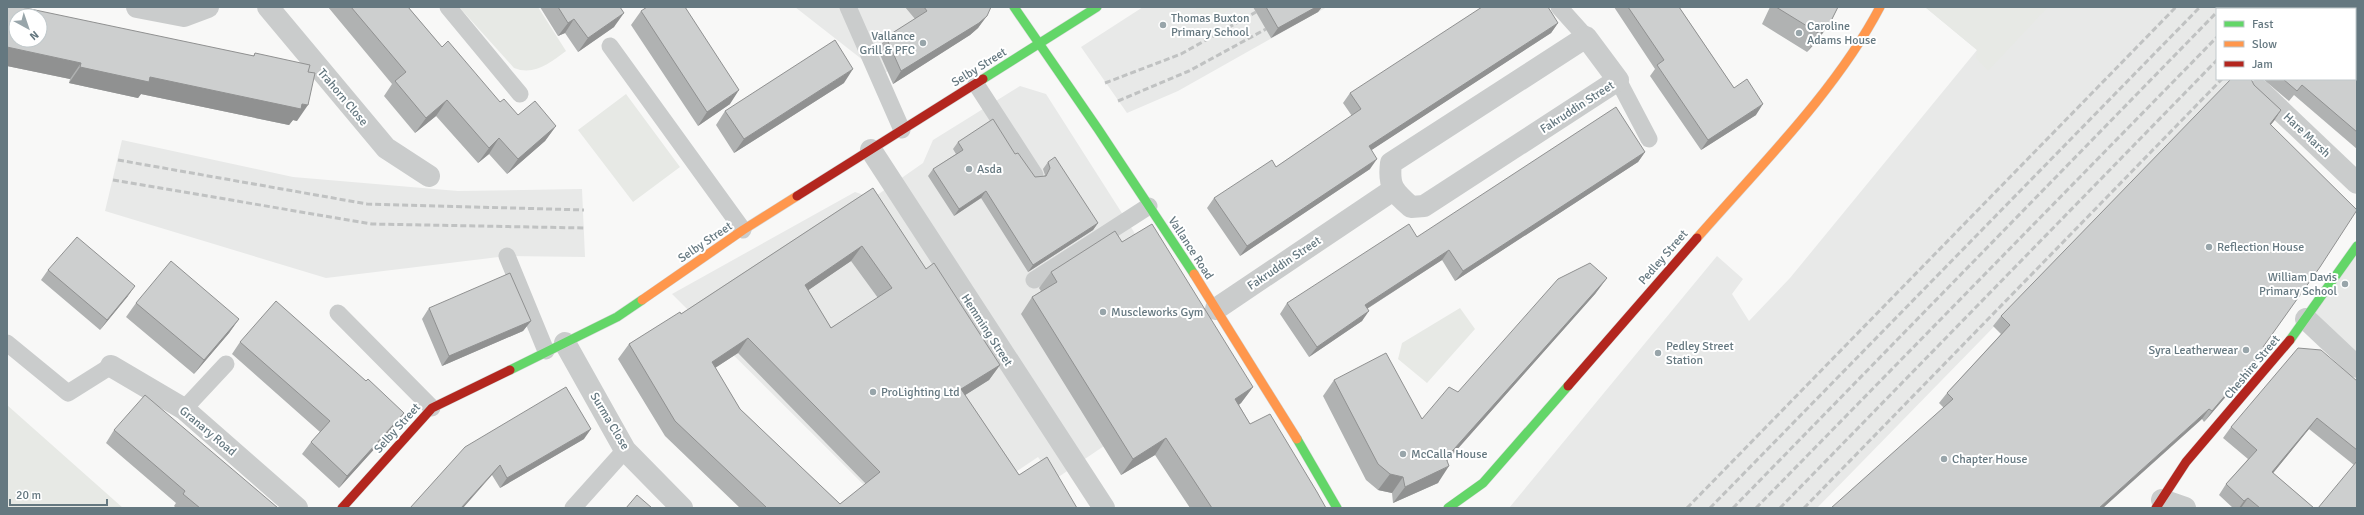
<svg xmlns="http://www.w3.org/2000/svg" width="2364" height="515" viewBox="0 0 2364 515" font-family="Signika,sans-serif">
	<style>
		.built { fill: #e8e9e8 }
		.green { fill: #e7e9e5 }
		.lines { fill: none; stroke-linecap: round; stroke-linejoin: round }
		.fast-casing { stroke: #d3d5d5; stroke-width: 10 }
		.slow-casing { stroke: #d3d5d5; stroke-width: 10 }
		.jam-casing { stroke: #d3d5d5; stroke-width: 10 }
		.lane { stroke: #cacccc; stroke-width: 17 }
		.street { stroke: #cacccc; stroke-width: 22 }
		.fast { stroke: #63d668; stroke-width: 9 }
		.slow { stroke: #ff974d; stroke-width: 9 }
		.jam { stroke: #b3261e; stroke-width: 9 }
		.rail { stroke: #c0c2c2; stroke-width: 3; stroke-dasharray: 6 3; stroke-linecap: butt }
		.wall { fill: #b0b2b2; fill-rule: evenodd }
		.shaded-wall { fill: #909191 }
		.building { fill: #cdcfcf; stroke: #909191; fill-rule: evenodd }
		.poi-dot { fill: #98a5aa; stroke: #fff; stroke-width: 1.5 }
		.labels { text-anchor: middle; stroke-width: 4; stroke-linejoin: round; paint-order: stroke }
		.poi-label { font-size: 12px; fill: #657880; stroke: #fff; text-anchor: start }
		.street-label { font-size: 12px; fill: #657880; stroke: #fff }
	</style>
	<rect width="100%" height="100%" fill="#f8f8f7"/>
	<path class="built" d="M795,7H935L957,24L882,75Z
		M1143,7H1327L1178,91L1127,113L1081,47Z
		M1925,7H2305L2303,9H2217V79H2236L1817,508H1509L1717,256L1743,279L1732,294L1749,321L1790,278L1977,50Z
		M1020,86L1046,94L1220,367L1054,480L1038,457L962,508H887L672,294L855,192L873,198L923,163L933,140Z
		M122,140L293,177L458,191L582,189L585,257L507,256L326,278L105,211Z
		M2357,252V361L2311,317Z"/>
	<path class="green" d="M459,7H538L566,51C550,63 534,76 514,68Z
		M1195,7H1234L1205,24Z
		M1925,7H2048L1988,71L1976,58L1977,50Z
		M626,94L680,167L633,202L578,130Z
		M1460,308L1475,329L1427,383L1398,359L1402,343Z
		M7,405L123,508H7Z"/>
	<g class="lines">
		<defs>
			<path id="fast" d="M1014,7L1098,129L1194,274
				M983,79L1097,7
				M2290,340L2357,246
				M510,370L617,317L642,300
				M1297,439L1337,508
				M1448,508L1483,483L1568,386"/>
			<path id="slow" d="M1697,238C1759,167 1836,91 1880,7
				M1194,274L1297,439
				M642,300L743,230L797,196"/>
			<path id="jam" d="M797,196L983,79
				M1568,386L1697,238
				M342,508L432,408L510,370
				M2156,508L2186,462L2290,340"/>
		</defs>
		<use href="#fast" class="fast-casing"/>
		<use href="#slow" class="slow-casing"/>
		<use href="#jam" class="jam-casing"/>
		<path class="lane" d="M448,7L520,94
			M848,7L902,130
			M1559,7L1586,37
			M610,46L743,230
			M1618,80L1649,139
			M976,84L1035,175
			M507,256L546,351
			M1034,280L1149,206
			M338,313L432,408
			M7,343L68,393L111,366
			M184,409L226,364
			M573,508L625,450"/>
		<path class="street" d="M137,7L184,16L208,7
			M268,7L386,148L429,176
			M1586,37L1618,80L1424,206L1411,207C1394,192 1388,187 1391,163Z
			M2259,90L2357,183
			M871,150L1104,508
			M1216,309L1393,190
			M2306,319L2357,367
			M565,343L625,450L682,508
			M111,366L184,409L297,508
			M2162,500L2185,508"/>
		<use href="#fast" class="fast"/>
		<use href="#slow" class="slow"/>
		<use href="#jam" class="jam"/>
		<path class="rail" d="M2244,9L2246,7
			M2267,9L2268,7
			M2291,9L2293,7
			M1105,83L1181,54L1256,12
			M1118,101L1189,71L1266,29
			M118,160L367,204L584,210
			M113,180L372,224L584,228
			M1687,508L2176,7
			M1710,508L2200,7
			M1733,508L2217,12
			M1756,508L2217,37
			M1780,508L2217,60
			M1804,508L2222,79"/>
	</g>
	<path class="wall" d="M7,7L253,56L255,53L297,121L293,120L289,125L141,94L138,98L69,83L70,79L7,66Z
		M328,7H408L442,47L500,102L518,115L556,126L545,141L507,174L489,154L478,163L436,116L415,133L384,96L392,84Z
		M540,7H620L614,27L578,52L565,33L558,36Z
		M905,7H991L978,28L970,35L893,84L878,50L886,37L915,19Z
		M1253,7H1322L1318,12L1271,38Z
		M1614,7H1679L1734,88L1756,115L1701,150L1650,76L1655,69Z
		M1770,7H1838L1830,23L1817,41L1807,52L1762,24Z
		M641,11L730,104L698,126L631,25Z
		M1558,23L1551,33L1371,150L1370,169L1240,256L1207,208L1214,198L1276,167L1352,116L1343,103L1350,93Z
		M2357,57V149L2294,95L2289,101L2263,79H2355Z
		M844,83L734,153L716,125L725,111Z
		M2254,85L2281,110L2271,124L2263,347L2259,358L2204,422L2202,419L1943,407L1939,403L1947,393L2001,334L1993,326L2001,316Z
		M958,142L1015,154L1035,177L1044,176L1045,175L1043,169L1048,162L1098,223L1093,230L1028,272L981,198L954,216L928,176L933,169L956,154L953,149Z
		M1645,152L1638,162L1455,281L1442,260L1367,309L1362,321L1309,357L1280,314L1287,303L1417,237Z
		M873,188L926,269L1000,365L989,380L965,395L1019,475L1077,508H740L665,436L618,359L629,344L681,314ZM851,261L878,298L831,328L808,290ZM738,353L866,484L840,504L740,409L715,368Z
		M1122,242L1253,387L1241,403L1239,405L1250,424L1326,508H1190L1155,455L1121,475L1021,314L1032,297L1041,291L1039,288L1051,272Z
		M48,270L128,296L100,330L41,280Z
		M1607,278L1595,294L1447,461L1438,483L1393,503L1392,493L1378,490L1366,480L1323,396L1334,380L1422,419Z
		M136,303L239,319L229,333L194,374L126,317Z
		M429,308L531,321L523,331L442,366L422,319Z
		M240,342L366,381L396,425L339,488L302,454L311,442L320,432L232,354Z
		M2356,385L2357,386V508L2354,465L2309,429L2273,473L2314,508H2233L2219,495L2226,484L2248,459L2223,438L2231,427Z
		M114,430L278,508H176L174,506L176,503L106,443Z
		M584,439L500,488L492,475L465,447Z"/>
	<path class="shaded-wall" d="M1316,7H1322L1318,12L1271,38L1278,28Z
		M624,13L614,27L578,52L588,38Z
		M987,16L978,28L970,35L893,84L901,71Z
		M574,19L565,33L558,36L568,23Z
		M1558,23L1551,33L1361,157L1369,146Z
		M1830,23L1817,41L1807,52L1820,34Z
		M7,47L81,63L70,79L7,66Z
		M80,67L150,77L308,105L297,121L293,120L289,125L141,94L138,98L69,83Z
		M853,69L844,83L734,153L744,139Z
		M739,90L730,104L698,126L707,112Z
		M447,100L436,116L415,133L426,118Z
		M1763,104L1756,115L1701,150L1708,140Z
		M2281,110L2274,121L2263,134L2270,124Z
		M556,126L545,141L507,174L518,159Z
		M499,138L489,154L478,163L489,148Z
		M1645,152L1638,162L1455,281L1463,271Z
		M1377,159L1370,169L1240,256L1247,246Z
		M986,191L981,198L954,216L959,209Z
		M1098,223L1093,230L1028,272L1033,265Z
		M862,246L851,261L794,300L805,285Z
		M1449,250L1442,260L1357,315L1365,305Z
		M1607,278L1595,294L1437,472L1449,466L1438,483L1393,503L1405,487L1446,458Z
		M135,286L128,296L100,330L107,320Z
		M1369,311L1362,321L1309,357L1317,347Z
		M239,319L229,333L194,374L204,360Z
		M531,321L523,331L442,366L449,356Z
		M748,338L738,353L701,377L712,362Z
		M2266,347L2259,358L2204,422L2212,411Z
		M1000,365L989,380L951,404L961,389Z
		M1253,387L1241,403L1223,415L1235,399Z
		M2209,409L2202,419L2103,508H2099Z
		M404,413L396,425L339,488L347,476Z
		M2317,418L2309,429L2265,483L2272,472Z
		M591,429L584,439L500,488L507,478Z
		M1166,438L1155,455L1121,475L1133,459Z
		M500,465L492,475L463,508H461Z
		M1390,474L1403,477L1392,493L1378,490Z
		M2248,498L2241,508H2239L2244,501Z"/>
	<path class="building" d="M7,7H21L254,56L255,53L310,65L308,72L315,73L308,105L302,104L301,109L150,77L149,82L80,67L81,63L7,47ZM16,16H40V40H16Z
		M351,7H408L442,47L448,41L500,102L504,99L518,115L535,101L556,126L518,159L499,138L489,148L447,100L426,118L395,81L406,72Z
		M558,7H620L624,13L588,38L574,19L568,23Z
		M647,7H685L739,90L707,112L641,11Z
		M924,7H991L987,16L979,23L901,71L886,37L927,11Z
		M1266,7H1316L1278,28Z
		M1482,7H1548L1558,23L1369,146L1377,159L1247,246L1214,198L1272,160L1276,167L1361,109L1350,93Z
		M1628,7H1679L1734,88L1747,79L1763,104L1708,140L1657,65L1664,60Z
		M1776,7H1838L1830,23L1820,34Z
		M835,40L853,69L744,139L725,111Z
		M2355,55L2357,57V132L2302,85L2297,91L2283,79H2355Z
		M2231,79H2251L2254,85L2281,110L2270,124L2357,210L2320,267L2263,347H2266L2212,411L2209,409L2099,508H1831L1953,399L1947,393L2010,325L2001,316Z
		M1616,107L1645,152L1463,271L1449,250L1365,305L1369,311L1317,347L1287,303L1409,224L1417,237Z
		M993,119L1015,154L1018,153L1035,177L1046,176L1050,168L1048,162L1055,157L1098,223L1033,265L986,191L959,209L933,169L963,150L958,142Z
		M873,188L926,269L934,263L1000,365L961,389L1019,475L1047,457L1077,508H767L675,421L629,344L680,312L681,314ZM862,246L892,288L831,328L805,285ZM748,338L880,472L840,504L740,409L712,362Z
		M1152,224L1253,387L1235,399L1250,424L1270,414L1317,492L1326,508H1212L1166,438L1133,459L1032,297L1057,282L1051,272L1115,231L1122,242Z
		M77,237L135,286L107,320L48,270Z
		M171,261L239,319L204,360L136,303Z
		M1590,263L1607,278L1446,458L1449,466L1405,487L1403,477L1390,474L1378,464L1334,380L1386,353L1422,419L1449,387L1458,392L1558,279Z
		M510,273L531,321L449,356L429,308Z
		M276,301L366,381L368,379L404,413L347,476L311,442L330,421L240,342Z
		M2298,348L2321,350L2357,381V384L2356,385L2357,386V450L2317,418L2272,472L2314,508H2260L2248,498L2244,501L2226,484L2257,450L2231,427Z
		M566,387L591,429L507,478L500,465L461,508H410L465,447Z
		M145,395L278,508H200L183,494L185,491L114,430Z
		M2357,461V508H2318Z
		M637,495L652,508H626Z"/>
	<g class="poi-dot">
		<circle cx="1163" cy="25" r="4"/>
		<circle cx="1799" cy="33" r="4"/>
		<circle cx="923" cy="43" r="4"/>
		<circle cx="969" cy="169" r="4"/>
		<circle cx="2209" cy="247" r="4"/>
		<circle cx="2345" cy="284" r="4"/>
		<circle cx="1103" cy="312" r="4"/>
		<circle cx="2246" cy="350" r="4"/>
		<circle cx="1658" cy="353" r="4"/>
		<circle cx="873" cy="392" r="4"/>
		<circle cx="1403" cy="454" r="4"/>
		<circle cx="1944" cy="459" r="4"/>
	</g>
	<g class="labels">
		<g class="poi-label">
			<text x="1171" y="22">Thomas Buxton<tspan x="1171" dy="14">Primary School</tspan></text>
			<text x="1807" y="30">Caroline<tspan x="1807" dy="14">Adams House</tspan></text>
			<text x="915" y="40" text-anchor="end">Vallance<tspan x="915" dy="14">Grill &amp; PFC</tspan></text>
			<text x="977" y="173">Asda</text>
			<text x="2217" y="251">Reflection House</text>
			<text x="2337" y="281" text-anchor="end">William Davis<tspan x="2337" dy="14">Primary School</tspan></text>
			<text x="1111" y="316">Muscleworks Gym</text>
			<text x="1666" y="350">Pedley Street<tspan x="1666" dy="14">Station</tspan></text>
			<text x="2238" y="354" text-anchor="end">Syra Leatherwear</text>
			<text x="881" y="396">ProLighting Ltd</text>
			<text x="1411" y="458">McCalla House</text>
			<text x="1952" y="463">Chapter House</text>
		</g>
		<g class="street-label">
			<text transform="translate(979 67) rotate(-32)" y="4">Selby Street</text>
			<text transform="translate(343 97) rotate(50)" y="4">Trahorn Close</text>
			<text transform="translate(1577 107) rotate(-33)" y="4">Fakruddin Street</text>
			<text transform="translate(2307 135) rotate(43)" y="4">Hare Marsh</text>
			<text transform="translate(705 242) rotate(-34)" y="4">Selby Street</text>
			<text transform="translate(1191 248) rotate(57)" y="4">Vallance Road</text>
			<text transform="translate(1663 257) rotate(-49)" y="4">Pedley Street</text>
			<text transform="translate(1284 263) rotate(-34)" y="4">Fakruddin Street</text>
			<text transform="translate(987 330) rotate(57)" y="4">Hemming Street</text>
			<text transform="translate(2252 367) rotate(-50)" y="4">Cheshire Street</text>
			<text transform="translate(610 421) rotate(59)" y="4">Surma Close</text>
			<text transform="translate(397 428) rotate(-48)" y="4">Selby Street</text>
			<text transform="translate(208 431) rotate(40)" y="4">Granary Road</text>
		</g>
	</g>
	<rect width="2364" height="515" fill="none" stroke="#657880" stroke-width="16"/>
	<rect x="2216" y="8" width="140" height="72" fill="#ffffff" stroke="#c1c9cc"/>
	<rect x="2224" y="21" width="20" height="6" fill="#63d668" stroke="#c1c9cc"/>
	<text x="2252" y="28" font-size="12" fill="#657880">Fast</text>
	<rect x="2224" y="41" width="20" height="6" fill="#ff974d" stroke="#c1c9cc"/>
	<text x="2252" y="48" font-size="12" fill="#657880">Slow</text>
	<rect x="2224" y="61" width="20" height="6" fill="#b3261e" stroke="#c1c9cc"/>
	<text x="2252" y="68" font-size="12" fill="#657880">Jam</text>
	<g transform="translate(28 28) rotate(140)"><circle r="19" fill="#ffffff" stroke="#c1c9cc"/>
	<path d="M0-3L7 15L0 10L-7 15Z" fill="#98a5aa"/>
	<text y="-6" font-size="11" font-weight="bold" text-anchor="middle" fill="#657880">N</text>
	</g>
	<path d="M10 499v6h97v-6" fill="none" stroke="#657880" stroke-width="2"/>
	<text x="16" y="499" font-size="12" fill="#657880" stroke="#ffffff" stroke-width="3" paint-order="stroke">20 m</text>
</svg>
